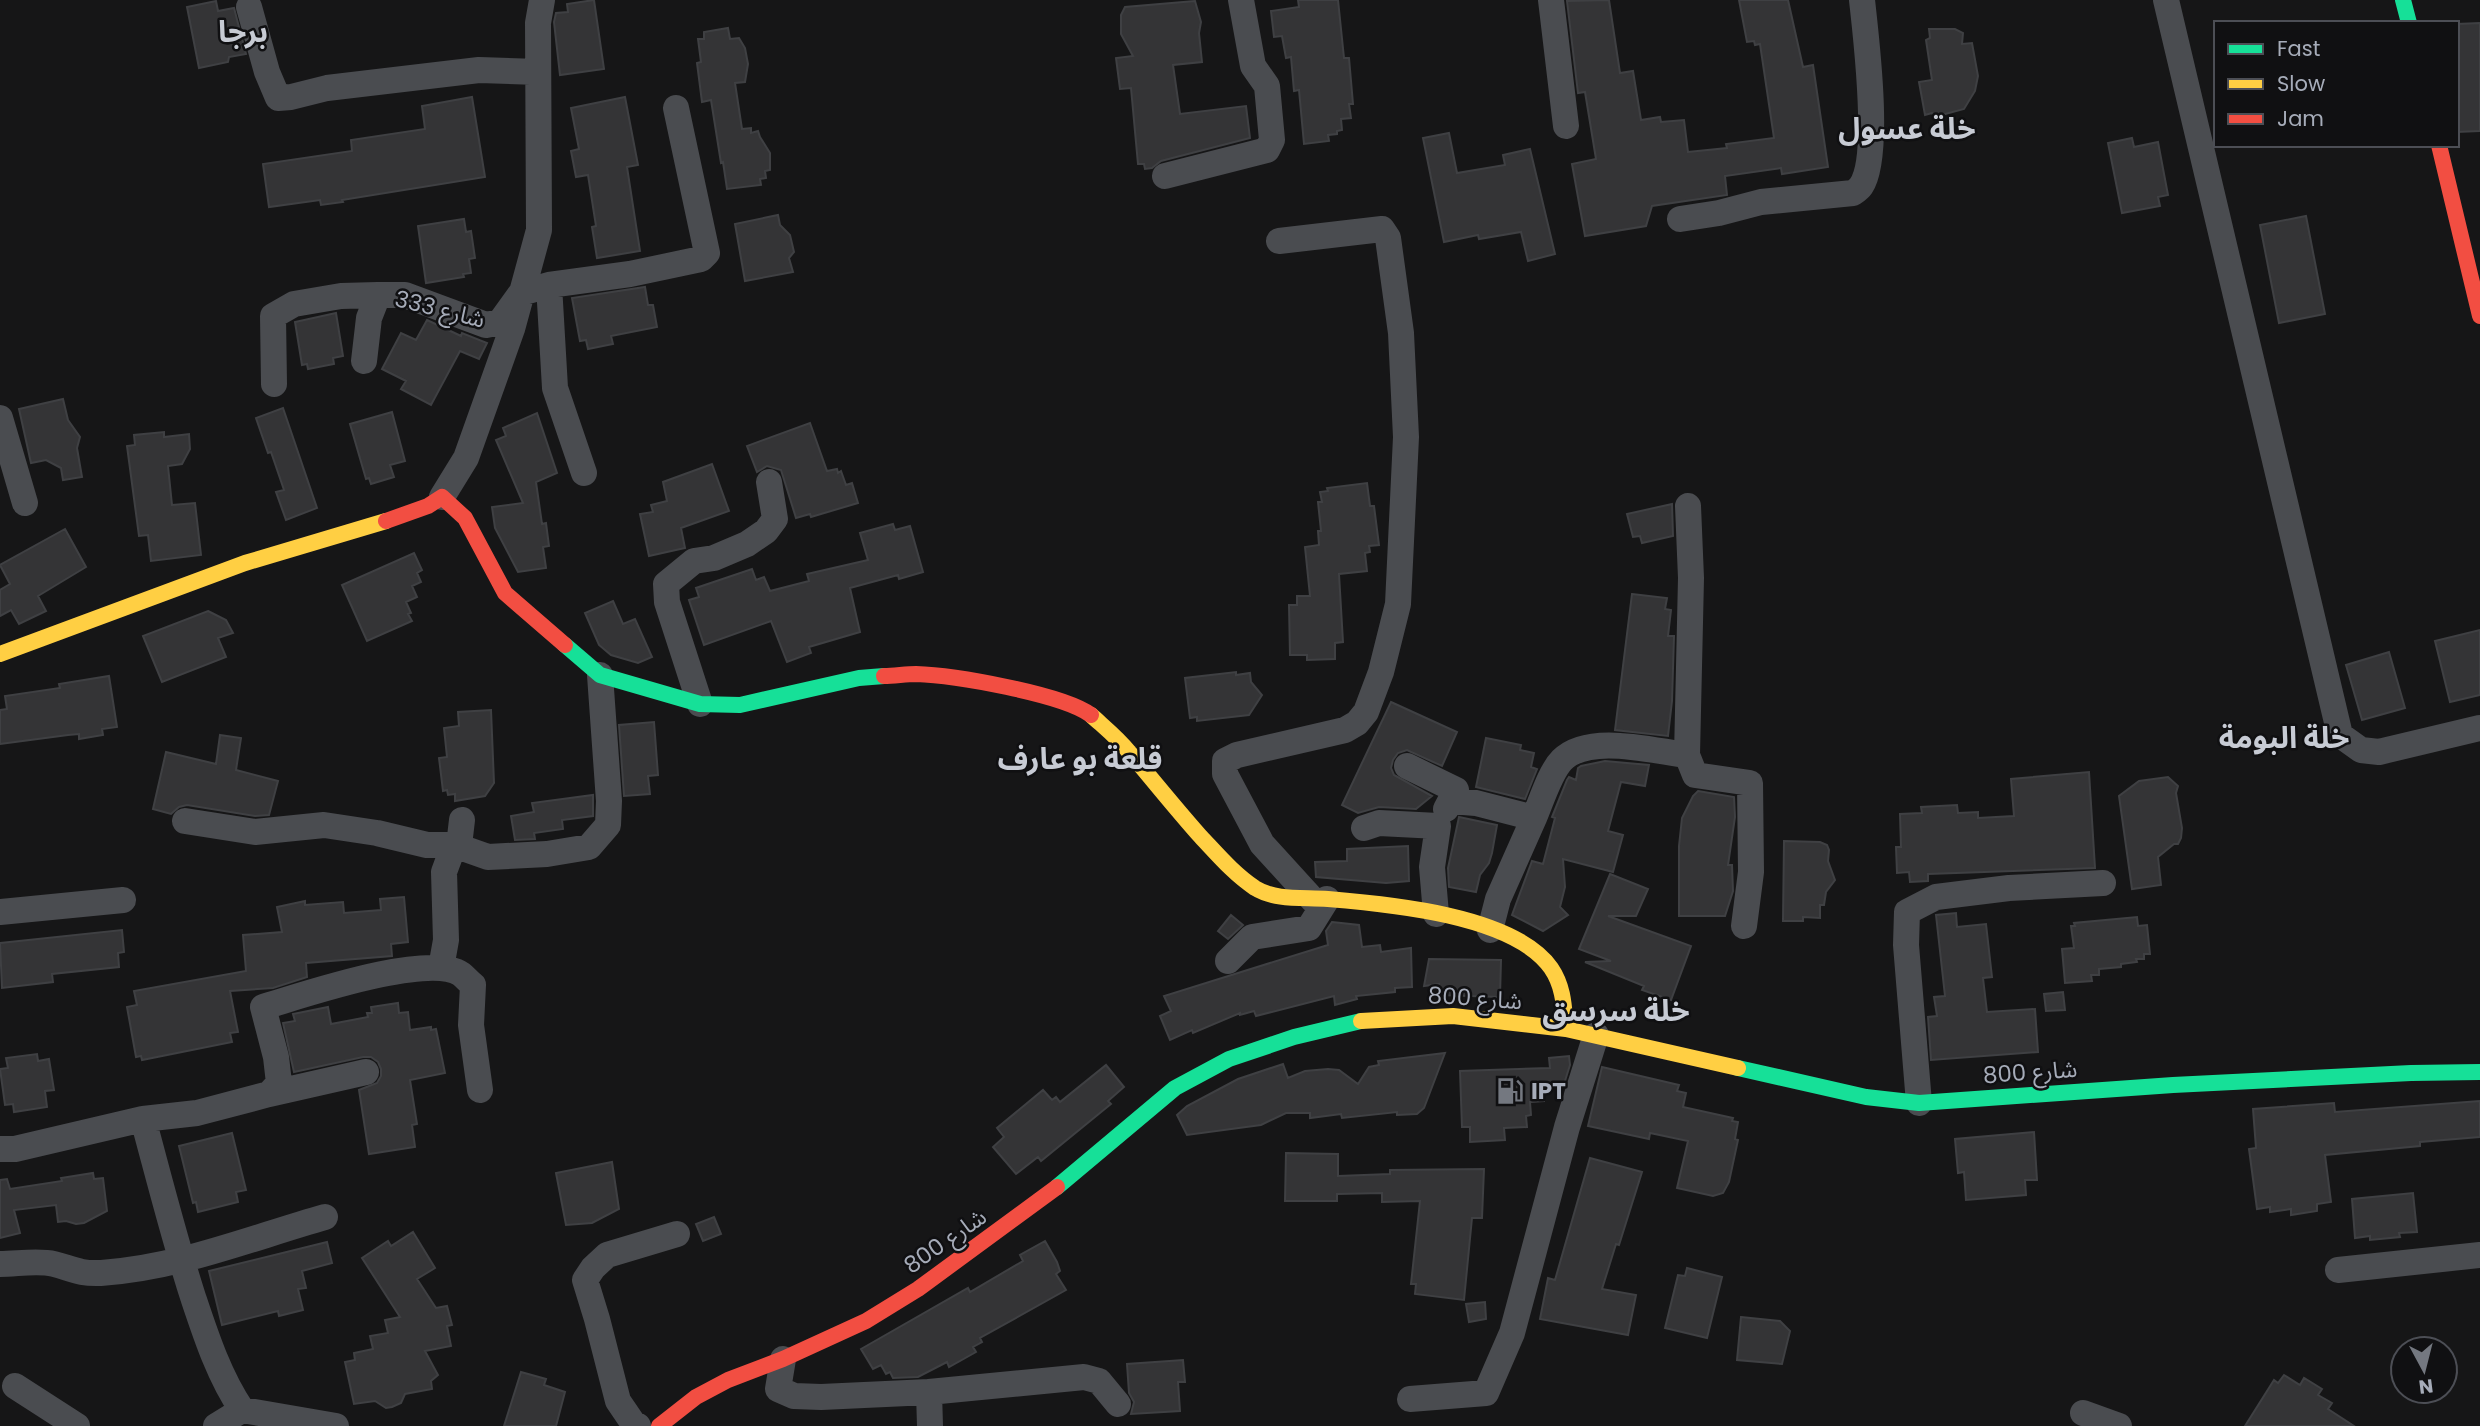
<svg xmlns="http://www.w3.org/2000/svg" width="2480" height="1426" viewBox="0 0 2480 1426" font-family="Poppins,'Noto Sans Arabic',sans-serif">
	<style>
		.building { fill: #343436; stroke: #3f4043; stroke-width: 2 }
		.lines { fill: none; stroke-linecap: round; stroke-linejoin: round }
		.street { stroke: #4a4c50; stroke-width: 26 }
		.fast { stroke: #16e098; stroke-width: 16 }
		.slow { stroke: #ffcf43; stroke-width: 16 }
		.jam { stroke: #f24e42; stroke-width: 16 }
		.labels { text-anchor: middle; stroke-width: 5; stroke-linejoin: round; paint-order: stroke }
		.street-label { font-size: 23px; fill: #a6acb9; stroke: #101012 }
		.poi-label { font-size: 23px; font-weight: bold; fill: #a6acb9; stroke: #101012; text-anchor: start }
		.district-label { font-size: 30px; font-weight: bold; fill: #c7cbd4; stroke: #101012 }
	</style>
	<rect width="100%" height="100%" fill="#161617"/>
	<path class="building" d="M594,0L604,69L560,75L554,22L556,13L568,12L567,4Z
		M1298,0H1338L1344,58H1349L1353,104H1349L1351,118L1341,119L1342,130L1337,131V134L1328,135L1329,141L1304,144L1299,90L1294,91L1291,57L1286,58L1282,36L1274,37L1271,11L1299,7Z
		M1609,0L1620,73L1633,71L1641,120L1660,117L1661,122L1684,120L1688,152L1727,148L1726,144L1774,138L1760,44L1755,45L1754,41L1747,42L1739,0H1788L1803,67L1813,65L1828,167L1782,174L1781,168L1725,176L1727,195L1652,206L1646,226L1585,236L1572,164L1596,159L1585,92L1578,93L1567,1Z
		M216,1L218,11L234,8L246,54L229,57L228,62L199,68L187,7Z
		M1195,1L1201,22L1199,33L1202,62L1173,65L1180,114L1246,106L1250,138L1161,161L1152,168L1145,169L1144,164H1138L1131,88L1120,89L1116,58L1133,56L1121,34V15L1125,7Z
		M2480,23V131L2457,132V24Z
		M728,28L730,39L739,38L745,48L748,64L745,82L735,83L742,129L751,128V133L758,131L760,137L770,153V170L765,171L766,178L760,179L761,185L727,189L723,162L721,163L711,100L702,102L697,63L701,62L698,39H704V32Z
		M1929,29H1955L1963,33L1962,44L1972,43L1978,76L1975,91L1964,109L1934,117L1932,113L1925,115L1919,82L1932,80L1926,40L1930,38Z
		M472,97L485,177L342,200L343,202L321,205L320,200L269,207L263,164L352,151L351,140L425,129L422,106Z
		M625,97L638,165L627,167L640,251L597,258L592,227L596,226L588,175L576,177L571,151L579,149L571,108Z
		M1449,133L1457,173L1505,165L1503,155L1530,149L1555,254L1528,261L1521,232L1479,239L1478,235L1444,242L1423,138Z
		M2132,138L2134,147L2158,142L2168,195L2158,197L2160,206L2122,213L2108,143Z
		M778,215L780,225L790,235L794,252L789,258L793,272L745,281L735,224Z
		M2306,216L2325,314L2279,323L2260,225Z
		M464,219L466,232L471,231L475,258L469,259L471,273L463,274L464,277L426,283L418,226Z
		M645,287L648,305H653L657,327L611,336L613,344L588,349L586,340L580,341L572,298Z
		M336,313L343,356L333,358L334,364L308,369L307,364L302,365L295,322Z
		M427,320L461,336L462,333L487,343L479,359L460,351L431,405L401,389L406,381L382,369L401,333L416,340Z
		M63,399L68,420L80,437L77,448L82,477L63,480L61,468L46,460L31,463L19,409Z
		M283,408L317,508L286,520L276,492L284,490L271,452L268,453L256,418Z
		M392,412L405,461L390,465L394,477L371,484L369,478L366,479L350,424Z
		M537,413L557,473L536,482L542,524L546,523L549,546L543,547L546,568L518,572L495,528L492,507L523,503L496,440L506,436L503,428Z
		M810,423L827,471L837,469L838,473L841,471L846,485L852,483L858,503L811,517L810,514L796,518L781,470L767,466L757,472L747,446Z
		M164,432V437L189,434L190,449L182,464L168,466L172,505L195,503L201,555L151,561L148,535L139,536L127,446L135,445L134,435Z
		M712,464L729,511L681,528L685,548L649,556L640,514L653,512L651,505L667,501L663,482Z
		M1367,483L1370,506H1374L1379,545L1369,546L1370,552L1365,553L1367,571L1339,574L1343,642L1335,643V659L1307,660V655H1290L1289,605H1297V596H1310L1305,547L1319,545L1318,531H1321L1318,502H1322L1320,492L1328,491L1327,488Z
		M1672,504L1673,536L1642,543L1640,536L1633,537L1627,514Z
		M893,524L895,530L910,526L923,572L899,579L898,575L850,588L860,632L809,647L811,653L787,662L771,621L704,645L689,600L699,597L696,588L752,569L756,580L764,577L770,591L809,581L807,574L868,560L860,533Z
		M65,529L86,567L38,596L46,611L19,624L11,610L0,616V590L10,584L0,565Z
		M414,553L422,570L417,573L421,582L412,586L417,597L406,602L411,613L408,614L412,621L367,641L342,585Z
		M1632,594L1667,598L1665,609L1671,610L1668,636H1674L1672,701L1668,736L1615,730Z
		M613,601L623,624L635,619L652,657L638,663L611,655L599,645L585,613Z
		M208,611L226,620L233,633L218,638L226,657L162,682L143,636Z
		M2480,630V695L2450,702L2435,641Z
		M2389,652L2405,708L2362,720L2346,665Z
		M1236,672V675L1250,673L1251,682L1262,695L1249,715L1197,721V717L1190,718L1185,678Z
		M109,676L117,727L102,729L103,735L79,739V734L68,735L0,744V710L7,709L5,696L60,688L59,684Z
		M1391,702L1457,732L1442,766L1407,750L1398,753L1393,760L1391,768L1394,775L1432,796L1416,809L1379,807L1358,813L1342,805Z
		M491,710L494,783L485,796L455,801V794L448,795L447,790L443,791L439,758L447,757L444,728L459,726L458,712Z
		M654,722L658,775L648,776L650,794L624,796L619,725Z
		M220,735L241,738L236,770L278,781L269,815L255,816L187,805L179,807L171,814L153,809L166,752L216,764Z
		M1486,738L1521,745L1520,750L1534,753L1531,767L1537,769L1525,799L1476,787Z
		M1605,761L1649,765L1645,786L1621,782L1608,831L1623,835L1613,872L1563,859L1565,887L1560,907L1568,915L1543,931L1512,915L1532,861L1543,864L1555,818L1552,817L1567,780L1569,777L1576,780L1578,768L1581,766Z
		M2089,772L2095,868L1928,874V881L1910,882L1909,872L1897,873L1896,847H1901L1900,814L1922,813L1921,807L1957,805L1958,813L1978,812V818L2014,816L2011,779Z
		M2168,777L2178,786L2176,793L2182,828L2181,838L2178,844H2174L2158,857L2161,885L2132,889L2119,796L2139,781Z
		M1698,791L1734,797L1735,817L1728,865H1732L1733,891L1725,916H1679V846L1682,818L1693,796Z
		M593,795V816L562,820L563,829L534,833L535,839L515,840L511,816L534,812L532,803Z
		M1459,817L1497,825L1492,853L1489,863L1480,875L1476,892L1449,887L1448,868Z
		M1784,841L1820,842L1827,845L1829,850L1828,861L1835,880L1826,892L1824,905H1820V918L1803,917V921H1783Z
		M1408,846L1409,881L1386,883L1316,877L1315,862L1347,861V849Z
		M1610,874L1648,889L1636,916H1608L1691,946L1671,1000L1642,990L1644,986L1585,962L1611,961L1579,949Z
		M404,897L408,942L391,944L392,956L306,963L307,977L273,988L230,991L238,1032L230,1033L232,1042L142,1060L141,1056L136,1057L127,1007L137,1005L134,991L246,971L243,935L282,932L277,907L305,901V905L343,902L344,913L381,910L380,899Z
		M1956,913L1957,927L1986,924L1992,977L1983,978L1987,1012L2035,1009L2038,1052L1931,1060L1928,1017L1937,1016L1934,997L1945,996L1936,915Z
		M1231,915L1243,925L1228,939L1218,931Z
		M2137,917L2138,926L2147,925L2150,954H2144V959H2136L2137,962L2121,964V967L2099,969V975H2091L2092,981L2065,983L2062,949L2074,948L2071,926H2075L2074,923Z
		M1332,922L1359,925L1362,947L1380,945L1381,952L1411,948L1412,987L1395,988V992L1356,996L1357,999L1335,1005L1334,996L1256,1016L1254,1011L1240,1015V1013L1193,1033L1192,1030L1170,1040L1160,1016L1171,1011L1164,996L1328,945L1326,931Z
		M122,930L124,952L118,953L119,967L52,974L53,982L2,988L0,943Z
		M1429,959L1501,960L1500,997L1439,995V984L1424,986Z
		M2063,992L2065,1010L2046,1011L2044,994Z
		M398,1003L399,1013L408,1012L410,1030L431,1027V1030L436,1029L445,1073L410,1080L417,1124L412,1125L415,1147L369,1154L359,1090L377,1083L381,1076V1069L378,1062L371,1057H363L294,1072L283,1023L295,1021L293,1014L328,1007L331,1024L368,1017L367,1013H372L371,1007Z
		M1445,1053L1424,1108L1417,1114L1397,1115V1112L1342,1118L1341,1114L1310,1118V1113H1286L1261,1125L1187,1135L1177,1115L1187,1106L1238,1079L1283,1064L1288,1078L1305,1071L1328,1069L1339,1070L1358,1084L1369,1067L1379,1065L1378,1061Z
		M37,1054L38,1061L49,1059L54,1090L45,1091L47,1107L14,1112L13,1104L5,1105L0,1069L8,1068L6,1058Z
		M1569,1056L1570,1065L1564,1084L1543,1086L1544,1101L1530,1102L1531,1115L1526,1116L1527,1127L1504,1128L1505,1140L1470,1142V1127H1462L1460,1071L1550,1068L1549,1058Z
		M1106,1065L1124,1087L1108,1101L1111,1104L1041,1161L1038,1157L1016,1174L993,1147L1004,1137L997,1128L1043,1090L1052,1100L1056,1097L1060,1102Z
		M1602,1067L1679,1085L1677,1091L1686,1093L1683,1107L1733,1118L1732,1121L1738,1122L1735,1139L1738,1140L1729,1182L1723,1193L1713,1196L1677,1188L1688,1141L1650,1133L1649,1139L1588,1126Z
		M2480,1101V1137L2420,1142V1146L2325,1155L2331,1202L2317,1204V1211L2291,1215V1209L2270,1212V1207L2257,1209L2249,1149L2256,1148L2253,1109L2334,1103L2335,1112Z
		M2034,1132L2037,1180H2025L2026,1195L1966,1200L1964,1172L1958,1173L1955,1139Z
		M232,1133L246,1190L236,1192L238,1202L198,1212L196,1202L193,1203L179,1146Z
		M1286,1153L1338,1154V1176L1390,1174V1170L1484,1169L1482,1218H1472L1464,1300L1415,1294L1416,1284H1411L1420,1201L1382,1202V1193L1337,1194V1201H1285Z
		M1590,1158L1642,1172L1619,1245L1616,1244L1602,1289L1636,1295L1628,1335L1540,1319L1548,1278L1555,1280Z
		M612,1162L619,1209L592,1223L566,1225L556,1173Z
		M93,1173L94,1179L103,1178L107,1211L84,1223L76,1224L66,1221L58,1222L56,1205L14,1210L20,1233L0,1238V1180L7,1179L10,1189L62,1181L61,1178Z
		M2413,1193L2417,1232L2399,1233L2400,1237L2370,1240V1236L2355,1238L2352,1199Z
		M714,1217L721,1234L703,1241L696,1224Z
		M413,1232L435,1268L417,1279L436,1308L447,1306L452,1325L447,1326L451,1346L425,1351L438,1375L431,1381L432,1389L405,1394L401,1403L392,1407L386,1408L375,1401L354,1404L345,1362L355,1360L354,1353L373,1349L370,1336L388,1333L385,1320L400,1317L362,1258L388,1241L391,1246Z
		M1045,1241L1057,1262L1060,1271L1056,1274L1066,1290L980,1338L982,1342L973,1347L976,1352L949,1367L947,1362L918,1377L893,1378L890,1372L886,1374L881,1365L873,1369L861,1349L968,1288L970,1292L1023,1261L1020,1255Z
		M327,1242L332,1263L302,1271L306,1288L298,1289L303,1310L279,1316L278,1311L222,1325L209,1271Z
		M1687,1268L1722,1277L1707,1338L1665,1328L1678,1275L1685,1276Z
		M1485,1302L1486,1319L1469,1322L1466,1304Z
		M1741,1317L1780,1321L1790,1331L1782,1364L1737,1360Z
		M1183,1360L1185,1382H1178L1180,1411L1131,1414L1134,1402L1129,1393L1127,1364Z
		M521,1372L546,1379L544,1385L565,1392L556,1426H504Z
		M2284,1375L2300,1385L2304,1378L2322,1389L2318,1395L2332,1403L2328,1409L2354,1426H2245L2274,1380L2278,1383Z"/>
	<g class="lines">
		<path class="street" d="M1551,0L1566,126
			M2166,0L2340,735L2361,750L2379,752L2480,728
			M249,7L267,72L278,98L291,97L327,88L479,70L538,72
			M1165,176L1267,150L1272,140L1267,86L1253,66L1241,0
			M1680,219L1719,213L1761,202L1853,193C1856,191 1859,189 1861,186C1881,157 1866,37 1862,0
			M1279,241L1382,229L1388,238L1401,333L1406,437L1398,604L1381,672L1366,712L1357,723L1345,730L1237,755L1225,761V774L1262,844L1313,900
			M549,285L555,388L584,473
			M364,361L369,318L378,295H405L486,325L500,322L521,293L549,285L630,274L701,259L707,253L676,108
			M274,384L273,316L294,304L341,296L378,295
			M0,418L25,503
			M442,497L466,458L512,329L539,230L538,23L542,0
			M1688,506L1691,578L1687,755L1695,775L1750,783L1751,872L1744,926
			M700,704L667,602L666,584L694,561L714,558L747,544L766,531L775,519L769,482
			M1407,766L1456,790L1446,809
			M1451,801L1476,803L1534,818L1498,899L1490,930
			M1534,818C1541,802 1550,772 1562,760C1589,733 1653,751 1687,755
			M185,821L255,832L324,825L377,833L427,845H454L488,857L547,854L589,847L608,825L609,801L600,675
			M1364,828L1379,823L1438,826L1432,867L1436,914
			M0,912L123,900
			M1228,961L1252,937L1309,928L1327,899
			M441,968L446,940L444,872L454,845L460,837L462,820
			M269,1094L366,1072
			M1919,1103L1906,945L1907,912L1936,897L2009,888L2103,883
			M0,1149H15L143,1119
			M0,1264C17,1264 38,1260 54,1264C73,1269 79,1274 101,1273C178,1268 251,1238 325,1217
			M2338,1270L2480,1255
			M783,1359L778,1389L794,1396L821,1397L929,1392L930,1426
			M15,1386L77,1426
			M929,1392L1084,1377L1099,1381L1118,1404
			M1410,1399L1486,1393L1512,1333L1567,1127L1596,1035
			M2083,1413L2119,1426
			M216,1426L242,1410
			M336,1426L242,1410C219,1376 206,1336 193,1297C174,1238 159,1178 143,1119L197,1113L269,1094L279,1083L276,1057L263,1007C301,996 428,952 461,974C465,977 469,982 473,985L471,1025L480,1090
			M638,1426L633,1423L618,1401L597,1319L585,1280L593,1268L607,1255L677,1234"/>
		<path class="fast" d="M2403,0L2409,23
			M565,645L600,675L700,704L740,705L859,678L884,676
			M1738,1068L1866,1097L1919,1103L2173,1085L2411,1073L2480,1072
			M1057,1187L1175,1088L1229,1059L1294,1037L1361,1021"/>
		<path class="slow" d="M0,654L245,563L386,521
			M1091,715C1104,727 1118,738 1129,752C1153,780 1176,809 1201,837C1218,855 1234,874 1255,888C1276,901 1304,897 1328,899C1388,904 1514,915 1551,968C1564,987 1564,1007 1566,1029
			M1361,1021L1453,1016L1566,1029L1738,1068"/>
		<path class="jam" d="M2439,145L2480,316
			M386,521L428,506L442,497L465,518L505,593L565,645
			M884,676C894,676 906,674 916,674C953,675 1063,694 1091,715
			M659,1426L696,1397L728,1380L783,1359L866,1321L918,1289L1057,1187"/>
	</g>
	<defs>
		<symbol id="fuel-bare" viewBox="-9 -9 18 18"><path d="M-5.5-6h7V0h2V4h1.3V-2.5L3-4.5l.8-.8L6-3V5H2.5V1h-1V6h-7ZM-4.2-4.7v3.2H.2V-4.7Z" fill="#747880" stroke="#101012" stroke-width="2.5" paint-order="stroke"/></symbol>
	</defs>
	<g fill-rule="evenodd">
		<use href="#fuel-bare" x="1491" y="1072" width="38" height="38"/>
	</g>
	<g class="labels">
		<g class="street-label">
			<text transform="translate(440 309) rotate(14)" y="8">شارع 333</text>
			<text transform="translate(1475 998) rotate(4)" y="8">شارع 800</text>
			<text transform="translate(2030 1072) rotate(-4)" y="8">شارع 800</text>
			<text transform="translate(945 1241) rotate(-35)" y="8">شارع 800</text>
		</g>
		<g class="poi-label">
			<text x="1531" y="1099">IPT</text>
		</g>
		<g class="district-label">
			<text x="243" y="42">برجا</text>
			<text x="1907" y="139">خلة عسول</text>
			<text x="2284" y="748">خلة البومة</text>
			<text x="1080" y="769">قلعة بو عارف</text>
			<text x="1616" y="1021">خلة سرسق</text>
		</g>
	</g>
	<rect x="2214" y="21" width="245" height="126" fill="#101012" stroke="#4c4e55" stroke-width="2"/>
	<rect x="2228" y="44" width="35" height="10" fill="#16e098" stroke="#4c4e55" stroke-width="2"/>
	<text x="2277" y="56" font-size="21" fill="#a6acb9">Fast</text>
	<rect x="2228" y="79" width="35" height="10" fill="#ffcf43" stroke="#4c4e55" stroke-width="2"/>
	<text x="2277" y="91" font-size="21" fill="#a6acb9">Slow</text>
	<rect x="2228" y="114" width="35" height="10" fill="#f24e42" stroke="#4c4e55" stroke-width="2"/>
	<text x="2277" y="126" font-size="21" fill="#a6acb9">Jam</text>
	<g transform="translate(2424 1370) rotate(173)"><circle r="33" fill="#101012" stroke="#4c4e55" stroke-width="2"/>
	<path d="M0-5L12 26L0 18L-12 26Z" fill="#747880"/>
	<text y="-10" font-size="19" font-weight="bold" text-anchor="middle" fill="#a6acb9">N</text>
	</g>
</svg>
